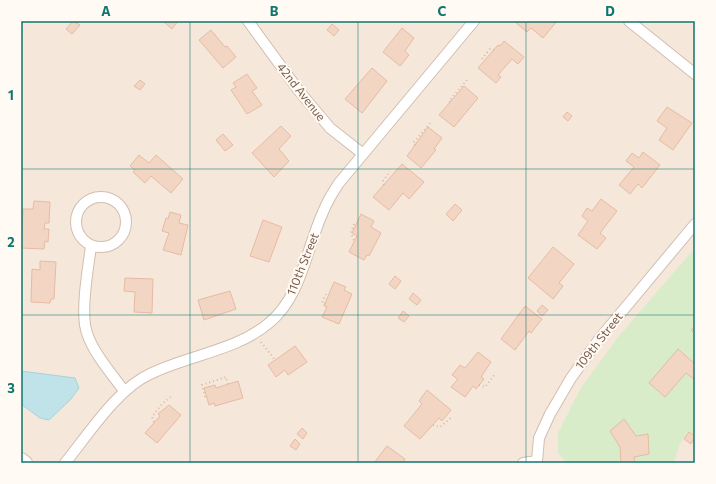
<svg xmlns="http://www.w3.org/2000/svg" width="716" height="484" viewBox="0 0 716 484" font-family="Commissioner,sans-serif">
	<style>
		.residential { fill: #f5e8da }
		.green { fill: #d8ecc9 }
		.water { fill: #bfe3e8; stroke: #a5d3da }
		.building { fill: #f3d5c3; stroke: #e6bba3 }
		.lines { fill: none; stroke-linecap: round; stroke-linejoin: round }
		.street-casing { stroke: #d1beb0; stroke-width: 12 }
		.secondary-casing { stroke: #d6c0b0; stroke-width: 16 }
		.path { stroke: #d9b8a5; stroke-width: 2; stroke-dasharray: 1 3; stroke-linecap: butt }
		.street { stroke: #fff; stroke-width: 10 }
		.secondary { stroke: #fff; stroke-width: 14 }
		.grid { fill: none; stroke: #0f766e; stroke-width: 1; stroke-opacity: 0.55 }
		.labels { text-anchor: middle; stroke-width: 4; stroke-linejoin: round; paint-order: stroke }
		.street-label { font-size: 12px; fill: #7a5c4d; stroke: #fffaf3 }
		.neatline { fill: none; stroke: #0f766e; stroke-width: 1.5 }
		.grid-label { font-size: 13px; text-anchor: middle; font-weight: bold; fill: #0f766e }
	</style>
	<rect width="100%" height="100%" fill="#fdf6ec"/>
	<path class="residential" d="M21,21H695V463H25L21,460Z"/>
	<path class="green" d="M695,248V439L687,433L679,445L674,463H567L558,453V433L580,389L619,336Z"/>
	<path class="water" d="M21,371L75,378L79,388L71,399L49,420L40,418L21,404Z"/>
	<path class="building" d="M73,21L80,25L72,34L66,29Z
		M163,21H178L172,29Z
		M518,21H557L543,38L531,28L527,32L516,23Z
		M332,24L339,30L334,36L327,30Z
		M402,28L414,38L405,51L409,55L400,66L383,52Z
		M211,30L225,47L227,46L236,57L223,68L199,40Z
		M504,41L524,57L518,64L512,59L498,75L501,77L496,83L478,68L498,45L500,46Z
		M372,68L387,81L362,113L345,99Z
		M247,74L257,88L252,91L262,105L247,114L231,90L236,87L233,83Z
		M140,80L145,84L140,90L134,86Z
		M464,86L478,98L454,127L439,115Z
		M667,107L692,123L673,150L659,140L667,128L657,121Z
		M567,112L572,116L568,121L563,117Z
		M281,126L291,136L279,149L289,161L274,177L252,153Z
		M428,127L442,138L434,149L436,150L421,168L407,156Z
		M223,134L233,145L225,151L216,140Z
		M643,152L660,165L642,188L638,184L630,194L619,185L634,167L626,161L632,153L639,158Z
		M139,155L149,163L156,155L183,179L171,193L151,176L145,183L133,172L135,170L130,166Z
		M402,164L424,182L409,199L403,193L389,210L373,197Z
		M601,199L617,211L600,233L606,238L597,249L578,235L588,221L582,216L587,208L592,211Z
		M34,201L50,202L49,223H45L44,229H49L48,242L45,241L44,249L21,248L23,209H33Z
		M455,204L462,210L453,221L446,214Z
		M170,212L181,215L179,223L188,225L181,255L163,250L169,233L162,231L166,218L168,219Z
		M361,214L374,221L371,227L381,233L369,256L367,255L364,260L349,252L357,236L352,233Z
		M263,220L282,227L269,262L250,256Z
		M553,247L574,264L559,283L563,286L553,299L528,278Z
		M40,261L56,262L54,299H51L50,303L31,302L32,269L40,270Z
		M395,276L401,281L395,289L389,284Z
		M125,278L153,279L152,313L134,312L135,292L124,291Z
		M334,282L346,287L344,290L352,294L339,324L322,317L327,307L324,306Z
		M230,291L236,309L204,320L198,300Z
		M413,293L421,300L417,305L409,299Z
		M542,305L548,310L542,316L537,311Z
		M525,306L542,319L531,333L529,331L515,350L501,339Z
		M403,311L409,316L404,322L398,318Z
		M695,326V334L691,330Z
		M295,346L307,362L288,375L285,370L276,377L268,365Z
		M678,349L695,364V380L686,373L665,397L649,383Z
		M478,352L491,362L481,377L484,379L476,389L473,386L465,397L451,387L458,379L452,375L460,365L465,368Z
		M238,381L243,398L215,406L214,403L209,405L204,388L215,385L216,388Z
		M427,390L451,410L442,421L439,418L420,439L404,426L422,404L419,401Z
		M169,405L181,415L157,443L145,433L160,416L158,414Z
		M624,419L636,436L648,434L649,454L634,457L635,463H621L620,447L610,431Z
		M302,428L307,433L303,439L297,434Z
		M689,432L695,436L691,444L684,439Z
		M295,439L300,444L296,450L290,446Z
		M387,446L405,459L403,463H374Z"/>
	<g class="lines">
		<defs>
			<path id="street" d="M248,21L299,91L330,128L363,154
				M629,21L695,74
				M76 222a25 25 0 1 1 50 0a25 25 0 1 1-50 0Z
				M91,246C88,269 82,302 85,325C89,349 110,371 124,391
				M65,463C88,435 117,389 150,374C188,355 236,351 269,323C302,296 306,249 323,212C327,202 333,192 339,183L474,21
				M523,463L537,461L539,438L550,414L571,378L600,338L695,224"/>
			<path id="secondary" d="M21,460L25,463"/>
		</defs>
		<use href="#street" class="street-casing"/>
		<use href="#secondary" class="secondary-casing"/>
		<path class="path" d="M482,59L490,49L494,50
			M450,102L449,101L467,80
			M415,145L413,143L432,121
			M384,185L383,181L390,171
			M354,224L351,233L354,241
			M325,304L322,303L326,294
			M261,342L275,360
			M479,385L485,387L496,373
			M205,397L202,385L226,377L228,385
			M154,422L152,417L162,404L173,395
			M433,425L440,427L452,417"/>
		<use href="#street" class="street"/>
		<use href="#secondary" class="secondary"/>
	</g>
	<path class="grid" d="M190,21V463M358,21V463M526,21V463M21,169H695M21,315H695"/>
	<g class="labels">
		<g class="street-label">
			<text transform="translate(301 92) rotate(52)" y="4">42nd Avenue</text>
			<text transform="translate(303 264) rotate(-68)" y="4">110th Street</text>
			<text transform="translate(599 341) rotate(-52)" y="4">109th Street</text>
		</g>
	</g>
	<rect width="716" height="484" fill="none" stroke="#fffaf3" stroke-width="44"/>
	<rect x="22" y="22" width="672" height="440" class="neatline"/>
	<g class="grid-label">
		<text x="106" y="16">A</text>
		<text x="274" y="16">B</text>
		<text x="442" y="16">C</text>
		<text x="610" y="16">D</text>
		<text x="11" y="100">1</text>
		<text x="11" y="247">2</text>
		<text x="11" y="393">3</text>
	</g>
</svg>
